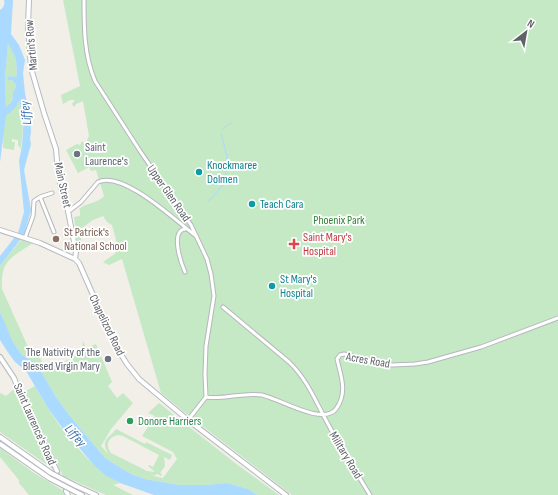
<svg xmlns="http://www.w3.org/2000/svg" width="558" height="495" viewBox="0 0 558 495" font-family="'Sofia Sans Condensed',sans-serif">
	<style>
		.green { fill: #c5e8c5; fill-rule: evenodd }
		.water { fill: #aadaff; fill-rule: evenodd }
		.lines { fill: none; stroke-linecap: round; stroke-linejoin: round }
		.stream { stroke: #aadaff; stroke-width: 1 }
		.secondary-tunnel { stroke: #ccccc8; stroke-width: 4; stroke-dasharray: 4 2; stroke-linecap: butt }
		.street-casing { stroke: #b5b8bc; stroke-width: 5 }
		.secondary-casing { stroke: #b6babf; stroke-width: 6 }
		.street { stroke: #fff; stroke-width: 3 }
		.secondary { stroke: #fff; stroke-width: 4 }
		.secondary-bridge-casing { stroke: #b6babf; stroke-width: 6; stroke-linecap: butt }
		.secondary-bridge { stroke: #fff; stroke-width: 4 }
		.worship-dot { fill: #6b7280; stroke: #fff; stroke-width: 1.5 }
		.culture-dot { fill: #0f9aa8; stroke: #fff; stroke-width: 1.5 }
		.education-dot { fill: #8d6e63; stroke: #fff; stroke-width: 1.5 }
		.health-dot { fill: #e0444e; stroke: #fff; stroke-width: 1.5 }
		.leisure-dot { fill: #2e9e5b; stroke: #fff; stroke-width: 1.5 }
		.labels { text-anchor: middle; stroke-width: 3.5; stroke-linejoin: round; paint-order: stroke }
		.street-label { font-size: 12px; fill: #5f6368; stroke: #fff }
		.worship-label { font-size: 12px; fill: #5b616d; stroke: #fff; text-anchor: start }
		.culture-label { font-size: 12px; fill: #0d838f; stroke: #fff; text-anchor: start }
		.park-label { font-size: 12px; fill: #348238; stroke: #fff }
		.education-label { font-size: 12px; fill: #785e54; stroke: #fff; text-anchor: start }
		.health-label { font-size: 12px; fill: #be3a42; stroke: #fff; text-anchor: start }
		.leisure-label { font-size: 12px; fill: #27864d; stroke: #fff; text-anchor: start }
		.water-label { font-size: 13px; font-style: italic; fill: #4174aa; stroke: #fff }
	</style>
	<rect width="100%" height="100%" fill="#f1efe8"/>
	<path class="green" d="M63,0H558V495H292L183,411L161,393L122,259L109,265L103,262L116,253L115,249L118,247L112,225L107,222L103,216L93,220L79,230C81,238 84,246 79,253L74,217L80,216V210L79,209C87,202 97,204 104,196L96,170L91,171L89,167L78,173L66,150L77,144L80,145L82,141L88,148L89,147L87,140L89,136L83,101L76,104L74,107L72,104L75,100H70L63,104L61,95L80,86Z
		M8,42L16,59L17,76L15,77L9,76L7,78C17,82 18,84 13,94C13,100 11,103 6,108L5,78Z
		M19,101L24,116L21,149L18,145V140L12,139V142H15L14,150L3,148C4,138 1,126 6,116C8,112 14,109 18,102Z
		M21,240L33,243C12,257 0,260 2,289L28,347L36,350L46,370L66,361L82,352L83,341L86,348L96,344L112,382L108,386L117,398L123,393L133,403L111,429L101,446L109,455C99,439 109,439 116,429L145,444L146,442L172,455L170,460L164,457L165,466L160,473L162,474L161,476L158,474L153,476L163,478L177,459L173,452L142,436L155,416L148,413L159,403L235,463L279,495H257L248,489L227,483L207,485H179L145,479L131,474L105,458L69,415L56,397L39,368L33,361L22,355L13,342L4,323L0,312V266ZM118,435L123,436L159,455L153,467L149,465L148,466L155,472L147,471L111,453C105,445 108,437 118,435Z
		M35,386C56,423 82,462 120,483L113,485L133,495H106L63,476L28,403V401L22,393Z
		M14,387H15L54,468L53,469L0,432V393L6,396L13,390Z
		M0,448L34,473L62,490L65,495H29L19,483V480L0,457Z"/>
	<path class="water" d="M4,0H13L11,34L19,45L25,60L23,73L25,93L30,116L31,132L30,138L31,144L24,170L31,210L24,235L0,266V256L18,233L24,212L19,161L22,146L24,116L19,101L18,102L16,107L6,116L0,162V10C4,8 5,4 4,0ZM8,43L16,59L17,76L15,77L9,76L7,78L8,80H12C20,88 14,86 13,94C12,102 13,101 6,107L5,78Z
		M0,312L13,342L22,355L33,361L39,368L56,397L69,415L105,458L131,474L145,479L179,485H207L227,483L248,489L257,495H154L120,483L105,475L93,464L63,429L48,408L26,371L15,362L7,351L0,340Z"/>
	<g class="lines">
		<path class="stream" d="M222,130L226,126L232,123
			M208,202L225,183L227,156L221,134"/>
		<path class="secondary-tunnel" d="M57,471L66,491"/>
		<defs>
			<path id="street" d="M84,0C84,28 84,55 95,81L140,151L191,225L207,259L211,274L214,296L206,346L205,374L206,397
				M40,197L54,232
				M68,212L81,202L98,182C123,170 177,222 196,236
				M25,238L33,216L34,201L40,197L52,193
				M185,272C181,263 169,228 187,229
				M223,307L289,362C307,379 316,402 328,424C341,448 356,472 370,495
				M206,397C223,400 243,392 262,395C280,399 323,426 336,409C348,393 341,376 337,359L340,355L344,354L392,365L415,364L428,362L481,347L558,318
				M188,420L206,397"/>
			<path id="secondary" d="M29,0L28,25L31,68L44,113L56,149L58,173L61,188L67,206L76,252L75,259
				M0,230L40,243L75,259L79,263L115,345L127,364L139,379L188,420L286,495
				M0,357L14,378L22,399L57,471
				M0,437L51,473
				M0,444L49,478
				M76,486L96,495
				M66,491L68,495
				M74,491L82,495"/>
		</defs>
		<use href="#street" class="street-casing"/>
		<use href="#secondary" class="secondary-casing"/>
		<use href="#street" class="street"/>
		<use href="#secondary" class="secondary"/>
		<defs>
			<path id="secondary-bridge" d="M51,473L76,486
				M49,478L74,491"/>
		</defs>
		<use href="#secondary-bridge" class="secondary-bridge-casing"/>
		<use href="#secondary-bridge" class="secondary-bridge"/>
	</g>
	<g class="worship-dot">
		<circle cx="77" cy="154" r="4"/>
		<circle cx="108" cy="359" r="4"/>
	</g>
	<g class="culture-dot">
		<circle cx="199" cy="172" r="4"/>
		<circle cx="252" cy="204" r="4"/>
		<circle cx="272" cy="286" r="4"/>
	</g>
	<circle class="education-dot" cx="56" cy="239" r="4"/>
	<path class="health-dot" d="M292 238h4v4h4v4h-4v4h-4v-4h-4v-4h4z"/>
	<circle class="leisure-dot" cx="130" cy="421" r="4"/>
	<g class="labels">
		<g class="street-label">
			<text transform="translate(31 45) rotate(-95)" y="4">Martin's Row</text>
			<text transform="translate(63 185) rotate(78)" y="4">Main Street</text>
			<text transform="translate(169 193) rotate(55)" y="4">Upper Glen Road</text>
			<text transform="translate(107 325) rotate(64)" y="4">Chapelizod Road</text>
			<text transform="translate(368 360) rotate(10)" y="4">Acres Road</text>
			<text transform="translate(35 424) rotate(66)" y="4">Saint Laurence's Road</text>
			<text transform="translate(346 455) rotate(59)" y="4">Military Road</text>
		</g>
		<g class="worship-label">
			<text x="85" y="151">Saint<tspan x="85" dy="14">Laurence's</tspan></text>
			<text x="100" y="356" text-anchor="end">The Nativity of the<tspan x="100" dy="14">Blessed Virgin Mary</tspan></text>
		</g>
		<g class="culture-label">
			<text x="207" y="169">Knockmaree<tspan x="207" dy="14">Dolmen</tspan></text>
			<text x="260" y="208">Teach Cara</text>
			<text x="280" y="283">St Mary's<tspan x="280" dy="14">Hospital</tspan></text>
		</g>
		<g class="park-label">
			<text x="339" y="224">Phoenix Park</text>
		</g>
		<g class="education-label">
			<text x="64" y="236">St Patrick's<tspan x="64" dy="14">National School</tspan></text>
		</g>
		<g class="health-label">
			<text x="303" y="241">Saint Mary's<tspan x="303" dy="14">Hospital</tspan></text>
		</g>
		<g class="leisure-label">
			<text x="138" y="425">Donore Harriers</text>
		</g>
		<g class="water-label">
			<text transform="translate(25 113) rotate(-96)" y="5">Liffey</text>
			<text transform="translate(76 435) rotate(49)" y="5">Liffey</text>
		</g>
	</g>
	<g transform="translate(526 32) rotate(31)" stroke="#ffffff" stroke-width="3" paint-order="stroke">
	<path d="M0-3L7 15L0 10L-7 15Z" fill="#5f6368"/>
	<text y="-6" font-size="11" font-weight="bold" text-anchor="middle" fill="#5f6368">N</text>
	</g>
</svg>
